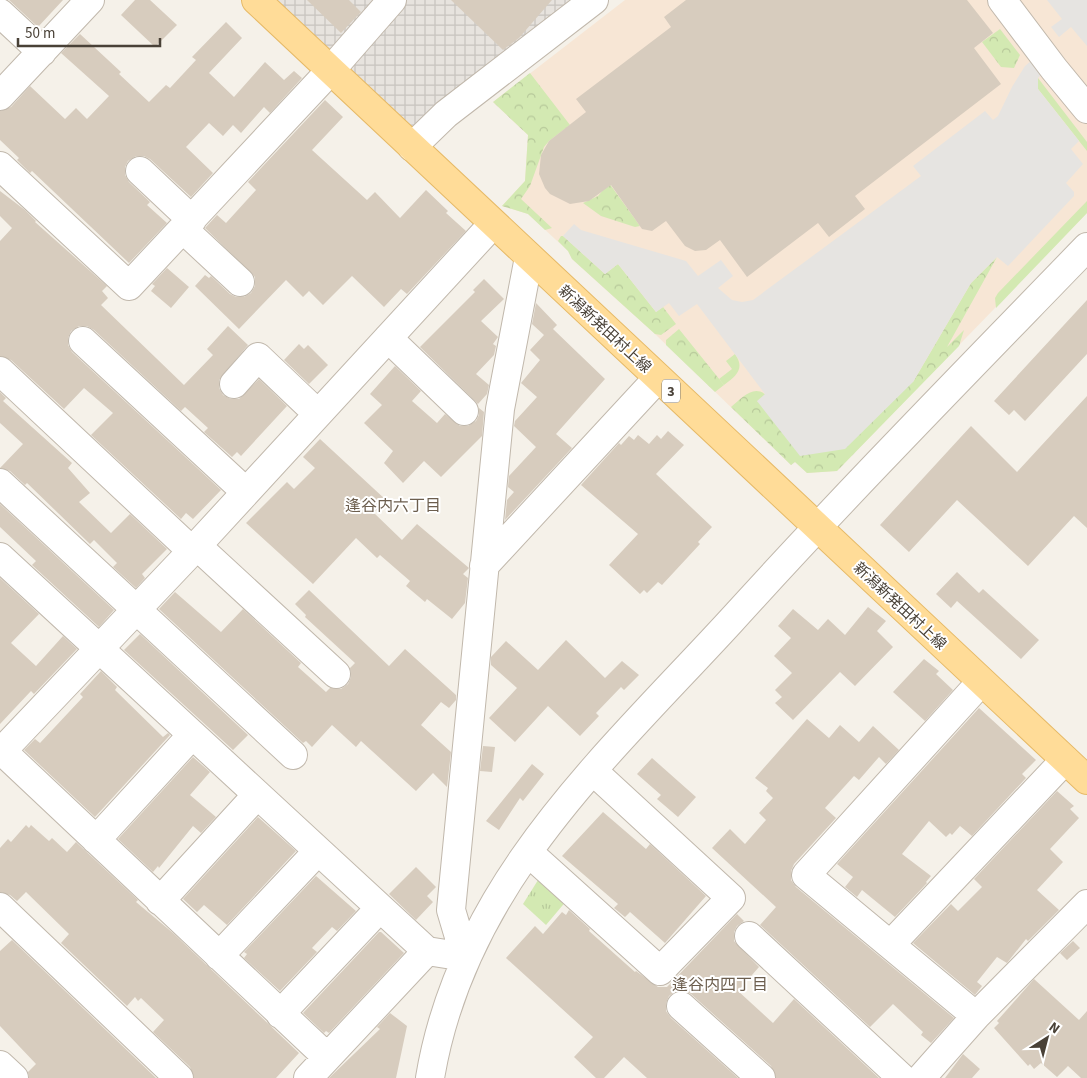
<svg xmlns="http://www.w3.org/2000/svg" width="1087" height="1078" viewBox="0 0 1087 1078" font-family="'Source Sans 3','Noto Sans JP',sans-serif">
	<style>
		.commercial { fill: #f7e6d5 }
		.industrial { fill: url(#industrial-grid) }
		.green { fill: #d3e9b2 }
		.forest { fill: url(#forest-crowns) }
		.park { fill: url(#park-tufts) }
		.parking { fill: #e6e4e1 }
		.building { fill: #d7ccbe }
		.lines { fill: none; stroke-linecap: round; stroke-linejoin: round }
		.minor-casing { stroke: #c1b8ac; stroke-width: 30 }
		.major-casing { stroke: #e6b966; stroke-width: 30 }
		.minor { stroke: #fff; stroke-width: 28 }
		.major { stroke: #ffdc98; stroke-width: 28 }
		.labels { text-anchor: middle; stroke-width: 4; stroke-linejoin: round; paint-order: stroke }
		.shield { fill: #fff; stroke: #807a73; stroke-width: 1 }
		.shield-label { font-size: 14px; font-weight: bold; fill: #494137 }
		.street-label { font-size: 15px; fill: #494137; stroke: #fff }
		.neighbourhood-label { font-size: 16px; fill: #6c5e4e; stroke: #fff }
	</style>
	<defs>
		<pattern id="industrial-grid" width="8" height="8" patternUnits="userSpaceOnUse" patternTransform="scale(1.25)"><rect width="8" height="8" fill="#e7e3de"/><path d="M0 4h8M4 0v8" fill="none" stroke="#c8c4bf"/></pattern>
		<pattern id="forest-crowns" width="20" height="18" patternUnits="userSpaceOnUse" patternTransform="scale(1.25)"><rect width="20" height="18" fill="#d3e9b2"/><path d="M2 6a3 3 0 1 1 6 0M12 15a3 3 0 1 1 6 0" fill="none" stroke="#b7c99a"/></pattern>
		<pattern id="park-tufts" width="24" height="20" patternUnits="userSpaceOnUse" patternTransform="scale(1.25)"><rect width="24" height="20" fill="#d3e9b2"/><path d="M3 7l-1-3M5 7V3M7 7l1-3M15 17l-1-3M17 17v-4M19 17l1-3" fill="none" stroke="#b7c99a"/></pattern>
	</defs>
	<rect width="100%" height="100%" fill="#f5f1e9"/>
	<path class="commercial" d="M625,0H1087V213L837,471L807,473L795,462L791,465L655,334L572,259L568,251L528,214L502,206L525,181L528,135L493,102Z"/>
	<path class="industrial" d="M268,0H587L408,129Z"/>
	<path class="green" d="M1038,78L1087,142V151L1038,89Z
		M1087,201V213L996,308L995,298L998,293Z
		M735,354C745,368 737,376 724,385L719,379L732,369L726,361Z"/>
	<path class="forest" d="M1000,29L1020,55L1014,68L1001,67L982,42Z
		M530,73L570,125L549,141L544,147L530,186L521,199L552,228L545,230L528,214L502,206L525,181L528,135L493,102Z
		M609,183L640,226L635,227L601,216L583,203L598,196Z
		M561,236H563L605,274L618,264L656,312L663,307L676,324L661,335L655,334L572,259L568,251L558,241Z
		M997,257L947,347L964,330L959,346L837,471L807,473L795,462L791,465L731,407C741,399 753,384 766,395L757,402L913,382L971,283Z
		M679,329L724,385L715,392L666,345V340Z"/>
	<path class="park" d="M545,869L573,893L546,925L523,904Z"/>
	<path class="parking" d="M1047,0H1087V46L1071,27L1059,37L1051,27L1062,19Z
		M1031,61L1042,74L1038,78V89L1079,141L1071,149L1083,164L1066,183L1074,192V196L1008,266L997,257L971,283L913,382L845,449L800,456L757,401L765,394L697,304L679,316L669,303L656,312L618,264L605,274L563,236L574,224L581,230L686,261L698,276L721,260L733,276L718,288L732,300L742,302L753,300L921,176L913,166L985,111L993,120L998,116L1012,87L1025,66Z"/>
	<path class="building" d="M9,0H63L38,27Z
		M135,0H150L177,25L155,47L121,15Z
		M307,0H349L361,12L341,33Z
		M451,0H552L519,38L503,50Z
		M686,0H967L993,33L974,48L1001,84L855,196L865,209L829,237L818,223L747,277L720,240L706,250L695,251L685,246L666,221L652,231L642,229L611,185L589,201L570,204L550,194L545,188L539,174L541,155L549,141L586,112L576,99L671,27L664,17Z
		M226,22L242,38L209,73L234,97L265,62L284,80L294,71L302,78L270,113L264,107L241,133L233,125L223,136L209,123L186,147L213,173L191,197L150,159L144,156H136L128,161L125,167V175L129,182L150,202L147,205L167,223L129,263L32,171L30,173L17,160L19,158L0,140V111L11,107L30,86L65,119L76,108L87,119L109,96L61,53L80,34L121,72L119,74L149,102L166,85L170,88L196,60L192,57Z
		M325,100L343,117L312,150L367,200L375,192L400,218L426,190L448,211L446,213L466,231L407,294L401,289L384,307L352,276L323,305L309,291L303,297L286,280L239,329L195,286L205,275L209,278L211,276L230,294L236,297H244L251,293L255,286V277L205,228L217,215L226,223L256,190L248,182Z
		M0,191L25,210L36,221L35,222L107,286L102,291L108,298L101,305L184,385L213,355L207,349L228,326L248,345L219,380V388L223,395L231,399H239L259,379L287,406L241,456L237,452L232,457L204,432L208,428L185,407L181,411L94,330L87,326H79L71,331L68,338V345L72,352L221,490L193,519L186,513L181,519L91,435L113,413L84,388L64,409L11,360L0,356V241L12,228L0,216Z
		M167,268L189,287L171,308L151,291L155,286L152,284Z
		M484,279L504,299L481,321L498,337L493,344L496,346L494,355L476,374L489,385L487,394L478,404L420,347L475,292L473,290Z
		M1087,300V354L1025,421L1014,410L1009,415L994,401Z
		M536,303L557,325L553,329L605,379L556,434L572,448L505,520L507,500L514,492L508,487L509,476L536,447L514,426L515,421L537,397L521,383L540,360L530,350L544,335L532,324Z
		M299,344L304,349L308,345L328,365L309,384L284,360Z
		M395,366L421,391L412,401L437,423L445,414L460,426H468L476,421L479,415V408L484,412L482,436L441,477L424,461L403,483L384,463L393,451L364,423L382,405L370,394Z
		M0,392L6,398L3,401L72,463L68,468L90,493L79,502L111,533L130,514L167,549L142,574L145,578L136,588L113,567L117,563L94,540L90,544L27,483L25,485L10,471L0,468L23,444L0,423Z
		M1087,396V528L1074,516L1028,566L957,500L909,552L880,525L971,426L1017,472Z
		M668,431L684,445L656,474L712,527L698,542L700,544L662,585L658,582L647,593L644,590L640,594L609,565L638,534L581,485L619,443L621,445L629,436L634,440L638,435L649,444L657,435L661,439Z
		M320,439L386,500L374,513L402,540L417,524L469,568L463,574L468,578L465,603L452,619L427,599L425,602L406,586L410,581L380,555L377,558L356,538L313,584L246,523L287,482L294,489L315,468L303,457Z
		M0,504L114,610L99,627L32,565L36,561L0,527Z
		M957,572L979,593L983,589L1039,640L1021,659L957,601L951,608L936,594Z
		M0,578L39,614L11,643L36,666L63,636L77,649L34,694L31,691L0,724Z
		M309,590L389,666L405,649L456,695V700L449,708L441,702L421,725L451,752L447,787L433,773L416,791L361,741L356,747L332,725L312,747L306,741L303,743L159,609L175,592L221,632L243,609L301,663L298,667L326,692L330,688L341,689L348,684L351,677L350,668L355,663L305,617L306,615L295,604Z
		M868,607L886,621L877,631L893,647L855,686L840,672L793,720L775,703L782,697L775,690L792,673L774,656L791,638L778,626L793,609L818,630L828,619L845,635Z
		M140,634L248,735L233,750L124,650Z
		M566,640L605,678L622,661L639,675L624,690L621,687L596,713L599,716L580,736L548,706L515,742L489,718L517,688L491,665V657L506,641L538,670Z
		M924,659L939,671L936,674L953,690L925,721L893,692Z
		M101,671L117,687L115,690L163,737L168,733L170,735L95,817L24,750L35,739L40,743L83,697L80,694Z
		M979,708L1036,760L1022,774L1026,778L972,836L960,826L952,835L950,833L946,837L929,821L902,854L931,876L926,882L927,883L895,917L862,890L857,897L845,887L853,877L837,864Z
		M807,719L829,738L840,725L859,742L873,726L899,750L886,764L879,757L859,780L854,776L825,808L836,818L794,864L791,871V880L796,887L954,1018L931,1043L921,1035L923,1032L893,1004L870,1027L760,925L776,907L712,848L730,829L745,844L766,820L759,813L773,798L766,791L768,788L755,778Z
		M483,746L495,747L492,772L480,771Z
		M193,757L210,772L190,795L216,817L201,833L193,826L159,868L158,866L153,872L118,839Z
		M652,758L696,797L678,817L657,799L661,795L637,774Z
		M532,764L544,774L523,801L520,798L499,830L486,821Z
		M1057,791L1074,806L1070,809L1079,818L1050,849L1063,862L1037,890L1059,910L1028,941L1026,939L1007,963L997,957L977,982L982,986L975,995L913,943L951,904L958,911L982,887L974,879Z
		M603,812L646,849L650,844L706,896L665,943L630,912L625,917L614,908L618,904L562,856Z
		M258,817L296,851L227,925L204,905L197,912L183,899Z
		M26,825L29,828L31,825L49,841L52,838L67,852L76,842L138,900L136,902L173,933L299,1053L276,1078H194L190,1067L153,1032L164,1020L141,998L138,1001L135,997L127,1006L61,943L69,934L26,892L17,901L10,895L0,892V848L8,839L11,842Z
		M416,867L436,887L427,896L433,902L416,920L389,894Z
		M316,876L356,911L337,931L332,927L312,948L317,952L280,991L244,958L247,954L244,952Z
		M569,910L590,929L589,931L635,972L636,971L658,987H667L737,914L744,921L737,926L734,932V941L759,967L738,991L773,1023L794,999L879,1078H776L771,1066L691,994L684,991H676L669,996L666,1003V1011L671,1018L738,1078H647L624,1057L604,1078H596L574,1057L593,1037L506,958L535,926L543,934L562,912L566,915Z
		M379,932H381L404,953L329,1033L326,1031L324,1033L303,1013Z
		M12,940L156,1078H29L28,1072L36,1064L0,1026V951Z
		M1073,941L1080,948L1067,960L1060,953Z
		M1034,979L1079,1020L1087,1011V1078H1081L1068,1066L1057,1077L1041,1063L1034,1069L1030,1064L1028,1066L994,1028L999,1023L997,1021Z
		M390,1013L407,1026L396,1078H329L380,1029L377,1027Z
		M963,1054L980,1069L972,1078H945Z"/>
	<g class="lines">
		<defs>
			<path id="minor" d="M1002,0L1054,69L1087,109
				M0,13L42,52
				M0,96L90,0
				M412,147L446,114L594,0
				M0,166L129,286L330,71L392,0
				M140,171L192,220
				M183,229L240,282
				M388,338L464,411
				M83,341L246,492
				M0,371L192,551
				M234,384L258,357L318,414
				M0,483L293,755
				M196,545L336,674
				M0,557L427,951L465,957L451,910L500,409L529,257
				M484,566L658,378
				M2,751L327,1057
				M0,753L192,551L493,224
				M96,840L192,735
				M528,852L660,971L731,898L593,771
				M160,901L257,795
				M0,907L179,1078
				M749,936L902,1078
				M891,944L1065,760
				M219,956L318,851
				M681,1006L761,1078
				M280,1014L380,908
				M976,1016L806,875L981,682
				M0,1065L14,1078
				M308,1078L427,951
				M430,1078C462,885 604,759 730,622C846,494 967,371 1087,247
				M921,1078L976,1016L1087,904"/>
			<path id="major" d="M256,0L1087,780"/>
		</defs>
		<use href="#minor" class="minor-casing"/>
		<use href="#major" class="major-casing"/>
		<use href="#minor" class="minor"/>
		<use href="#major" class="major"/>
	</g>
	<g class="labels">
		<rect class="shield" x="662" y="379.5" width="18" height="23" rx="4"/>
		<g class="shield-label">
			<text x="671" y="396">3</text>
		</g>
		<g class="street-label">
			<text transform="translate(605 329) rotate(43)" y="5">新潟新発田村上線</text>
			<text transform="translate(900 606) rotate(43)" y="5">新潟新発田村上線</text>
		</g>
		<g class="neighbourhood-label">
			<text x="393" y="511">逢谷内六丁目</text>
			<text x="720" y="990">逢谷内四丁目</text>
		</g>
	</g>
	<g transform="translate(1047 1038) rotate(36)" stroke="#ffffff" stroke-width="4" paint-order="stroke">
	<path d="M0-4L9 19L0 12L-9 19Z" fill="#494137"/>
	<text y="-8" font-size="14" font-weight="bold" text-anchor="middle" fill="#494137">N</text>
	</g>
	<path d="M18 38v8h142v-8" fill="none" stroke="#494137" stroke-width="2.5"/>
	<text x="25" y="38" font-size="15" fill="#494137" stroke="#ffffff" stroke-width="4" paint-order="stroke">50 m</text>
</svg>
